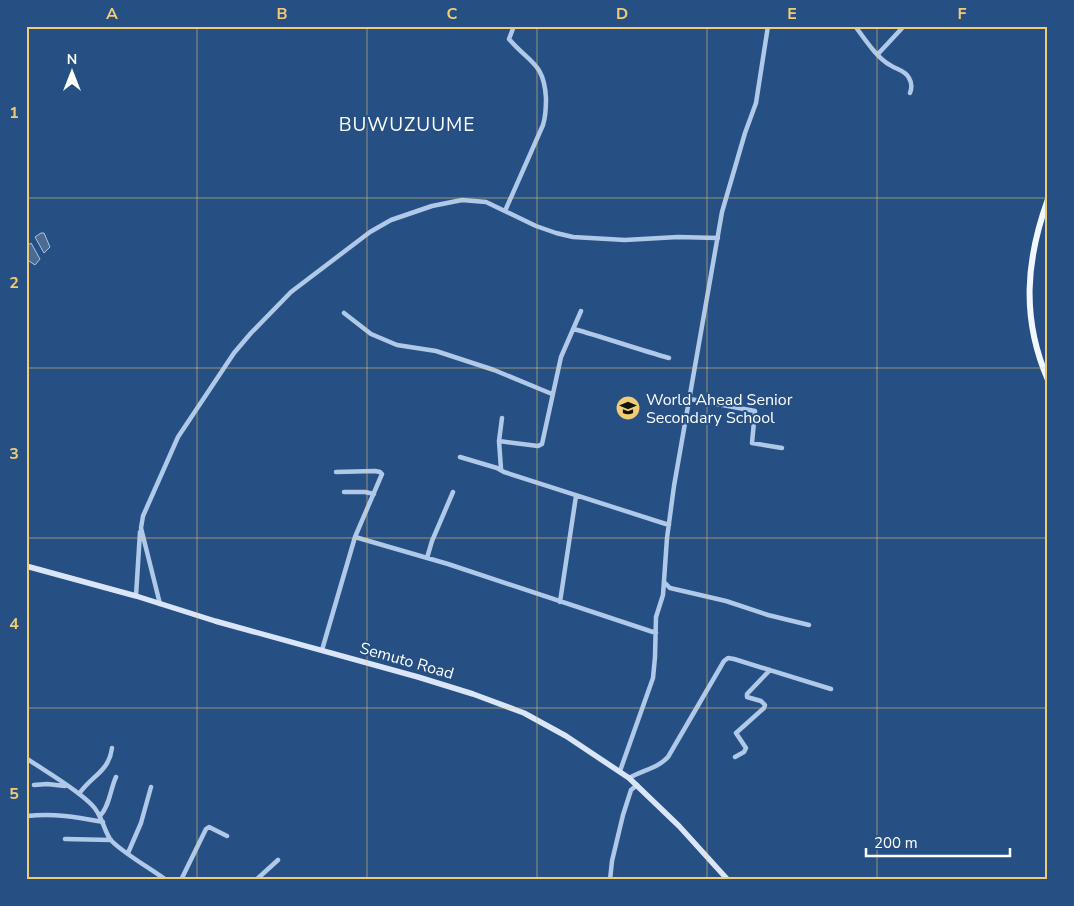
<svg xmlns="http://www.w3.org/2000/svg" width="1074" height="906" viewBox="0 0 1074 906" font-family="'Nunito Sans',sans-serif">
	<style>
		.water { fill: #4d6b90; stroke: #a4c4e8 }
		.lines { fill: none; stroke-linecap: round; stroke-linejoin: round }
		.street { stroke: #b0c9e8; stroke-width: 4.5 }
		.secondary { stroke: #dae6f7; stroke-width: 5.5 }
		.primary { stroke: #f2f7fe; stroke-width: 6 }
		.grid { fill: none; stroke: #f0cc75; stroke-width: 1; stroke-opacity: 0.55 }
		.labels { text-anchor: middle; stroke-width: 4; stroke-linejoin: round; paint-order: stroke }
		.poi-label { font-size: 16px; fill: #fff; stroke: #265084; text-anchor: start }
		.street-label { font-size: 16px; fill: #fff; stroke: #265084 }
		.quarter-label { font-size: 19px; letter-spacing: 1px; fill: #fff; stroke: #265084 }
		.neatline { fill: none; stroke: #f0cc75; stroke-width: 2 }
		.grid-label { font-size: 16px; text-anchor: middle; font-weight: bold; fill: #f0cc75 }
	</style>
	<rect width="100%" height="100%" fill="#265084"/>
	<path class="water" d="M41,233H44L50,247L44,253L35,237Z
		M31,243L40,259L35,265L26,259V247Z"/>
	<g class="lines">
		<path class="street" d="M855,26C865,39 876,57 890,65C897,70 905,70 909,78C912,83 912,88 910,93
			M878,54L904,26
			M505,211L543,125C546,116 546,107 546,98C544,62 529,63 509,39L514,26
			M344,313L371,334L397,345L436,351L494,370L552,394
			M574,329C606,338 637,349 669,358
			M690,399L755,411L752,443L782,448
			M499,441L538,446L542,444L561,357L581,311
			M460,457L497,468L504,472L669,525
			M501,469L499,441L502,418
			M344,492H365L374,494
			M355,537L448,564L656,633
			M427,558L432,541L453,492
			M664,582L670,588L726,601L768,615L809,625
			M136,596L140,532
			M560,602L576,496
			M160,604L141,528L143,516L178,437L234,353L251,333L291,292L370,232L391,220L432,206L462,200L486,202L536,226L556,233L573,237L625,240L678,237L718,238
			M322,650L355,537L382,474L380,472L375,471L336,472
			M735,757L744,752L746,748L736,733L764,708L765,705L761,701L747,697V694L770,670
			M26,758C45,771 77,789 92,805C102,815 103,828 110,839C118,850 153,870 166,880
			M620,771L653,678L655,657L656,617L663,595L667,538L674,486L722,212L745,133L756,103L768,26
			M629,778C643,770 658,768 668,757L724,661L728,658L734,659L831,689
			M34,785L47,784L65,786
			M79,794C91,776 109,772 112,748
			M27,816C55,813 76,817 103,822
			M100,816C110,805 110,790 116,777
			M65,839L111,840
			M128,853L141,823L151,787
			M181,880L206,829L209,827L227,836
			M256,880L278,860
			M610,880L612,861L623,815L631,790L637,785"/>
		<path class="secondary" d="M26,566L136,596L215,621L418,677L473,694L524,713L566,736L629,778L679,826L728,880"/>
		<path class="primary" d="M1048,199C1026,260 1021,318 1048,380"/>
	</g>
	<path class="grid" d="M197,26V880M367,26V880M537,26V880M707,26V880M877,26V880M26,198H1048M26,368H1048M26,538H1048M26,708H1048"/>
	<defs>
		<symbol id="school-disc" viewBox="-11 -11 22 22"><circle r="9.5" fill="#f0cc75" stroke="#265084"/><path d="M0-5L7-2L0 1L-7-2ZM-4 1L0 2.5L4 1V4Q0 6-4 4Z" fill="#111"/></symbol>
	</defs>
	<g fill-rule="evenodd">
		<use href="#school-disc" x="614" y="394" width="28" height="28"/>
	</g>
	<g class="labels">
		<g class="poi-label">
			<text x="646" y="405">World Ahead Senior<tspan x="646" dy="18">Secondary School</tspan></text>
		</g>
		<g class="street-label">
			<text transform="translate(407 660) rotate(16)" y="6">Semuto Road</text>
		</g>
		<g class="quarter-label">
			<text x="407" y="131">BUWUZUUME</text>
		</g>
	</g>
	<rect width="1074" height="906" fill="none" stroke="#265084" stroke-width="55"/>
	<g transform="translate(72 72)" stroke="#265084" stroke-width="4" paint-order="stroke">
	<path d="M0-4L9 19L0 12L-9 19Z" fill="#ffffff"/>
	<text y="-8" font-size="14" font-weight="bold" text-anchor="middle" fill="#ffffff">N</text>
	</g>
	<path d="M866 848v8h144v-8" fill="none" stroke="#ffffff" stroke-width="2.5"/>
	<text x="874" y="848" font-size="15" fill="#ffffff" stroke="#265084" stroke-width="4" paint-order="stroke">200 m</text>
	<rect x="28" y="28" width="1018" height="850" class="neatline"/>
	<g class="grid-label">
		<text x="112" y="19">A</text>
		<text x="282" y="19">B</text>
		<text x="452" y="19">C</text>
		<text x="622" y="19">D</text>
		<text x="792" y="19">E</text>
		<text x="962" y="19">F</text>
		<text x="14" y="118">1</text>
		<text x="14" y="288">2</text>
		<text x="14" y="459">3</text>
		<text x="14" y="629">4</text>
		<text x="14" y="799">5</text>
	</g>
</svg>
